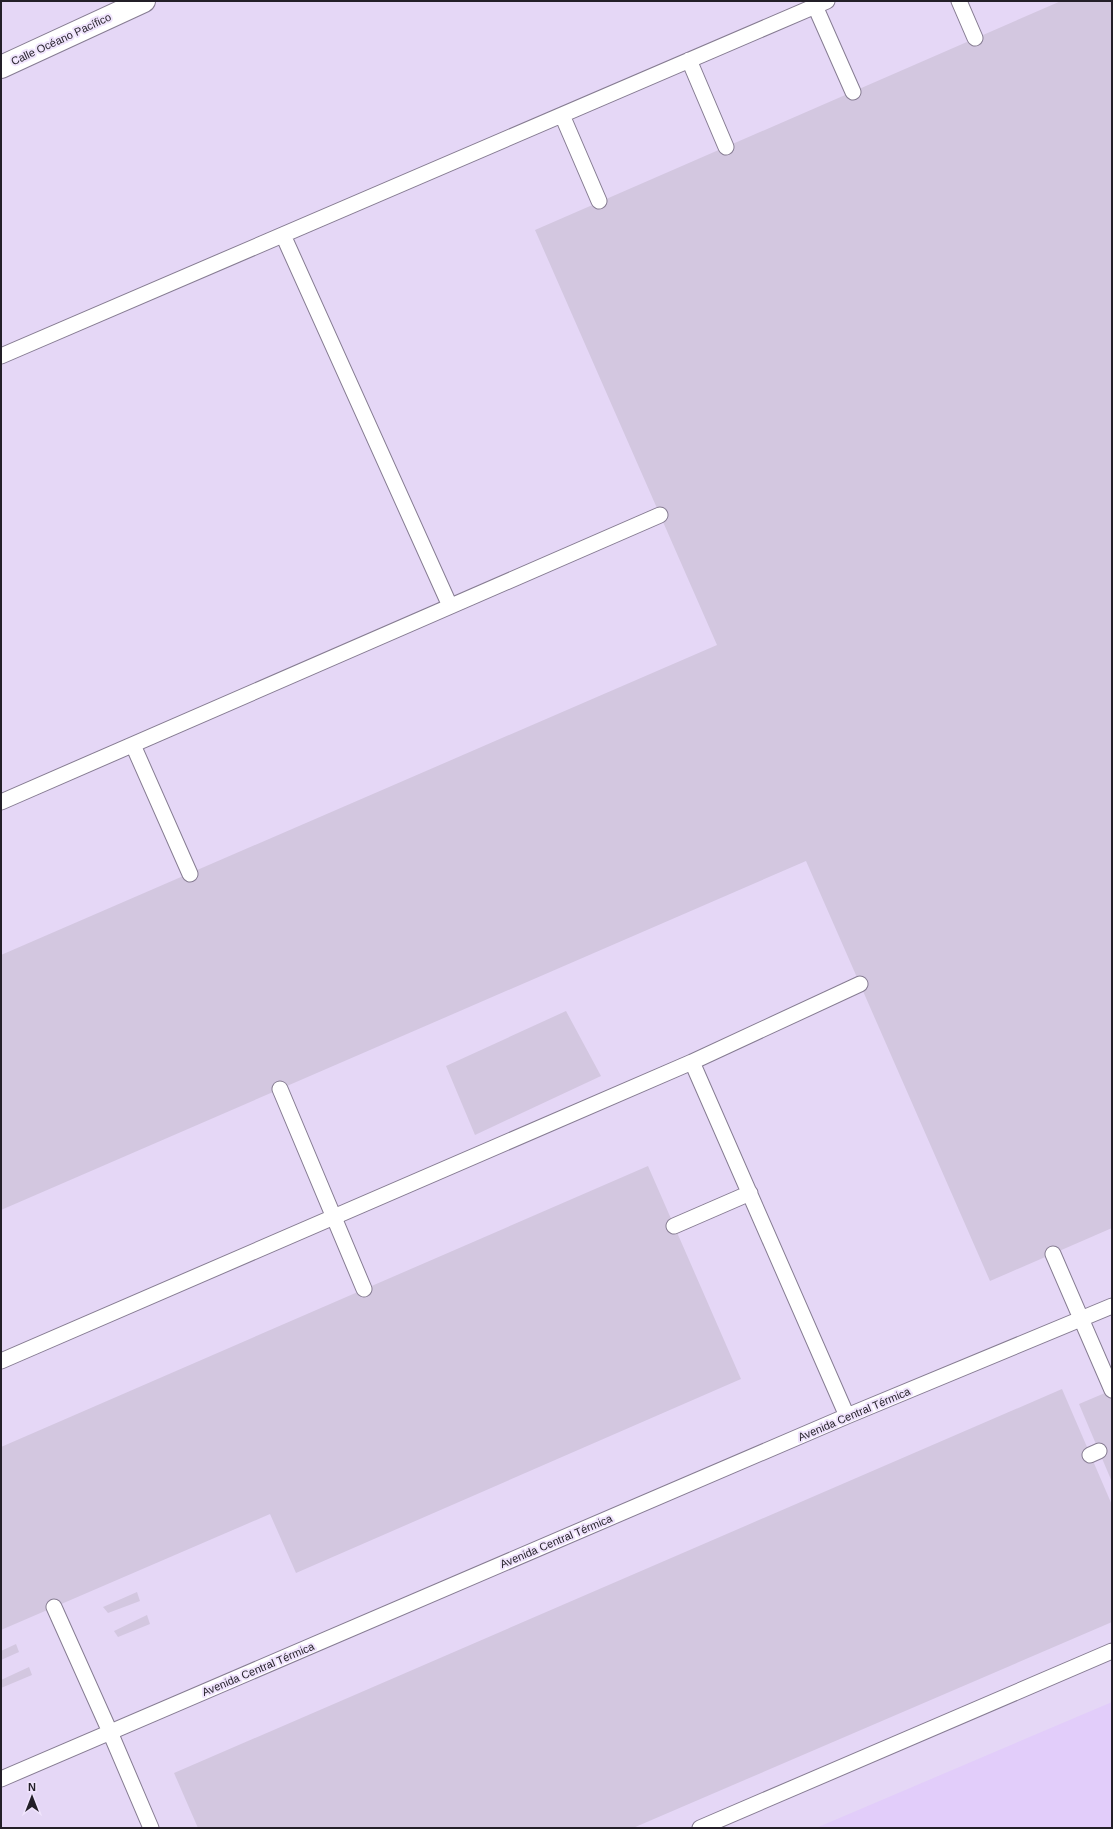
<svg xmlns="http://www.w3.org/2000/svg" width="1113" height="1829" viewBox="0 0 1113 1829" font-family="Helvetica,sans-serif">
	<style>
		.built { fill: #e5d7f6 }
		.green { fill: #e2cdfa }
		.building { fill: #d3c7e0 }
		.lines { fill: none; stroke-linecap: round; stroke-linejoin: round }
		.lane-casing { stroke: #867c92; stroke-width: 17 }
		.street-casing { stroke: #867c92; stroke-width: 24 }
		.lane { stroke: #fff; stroke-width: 15 }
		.street { stroke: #fff; stroke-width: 22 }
		.labels { text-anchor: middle; stroke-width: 4; stroke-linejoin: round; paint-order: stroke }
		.street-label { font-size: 11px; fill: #231f28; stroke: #f0e4fd }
	</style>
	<rect width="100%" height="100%" fill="#f0e4fd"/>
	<path class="built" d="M1,1H1112V1828H1Z"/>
	<path class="green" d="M1112,1702V1828H816Z"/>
	<path class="building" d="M1061,1H1112V1228L990,1281L806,861L1,1210V955L717,645L535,230Z
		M566,1011L601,1076L475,1135L446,1066Z
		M648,1166L741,1379L296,1573L270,1514L1,1630V1447Z
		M1062,1389L1112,1505V1622L633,1828H198L174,1773Z
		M1112,1390V1482L1079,1404Z
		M137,1592L140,1601L108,1613L103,1607Z
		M147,1615L150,1624L118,1637L114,1631Z
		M16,1644L19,1652L1,1660V1651Z
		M29,1667L32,1675L1,1688V1680Z"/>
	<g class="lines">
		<defs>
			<path id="lane" d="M959,1L975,38
				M815,6L853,92
				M689,60L726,147
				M562,115L599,201
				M283,235L450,606
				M1,356L827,1
				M133,745L190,874
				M1,802L660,515
				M692,1062L860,984
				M280,1089L364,1289
				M674,1226L750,1193
				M1053,1254L1112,1390
				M1,1361L692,1062L847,1416
				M1090,1455L1099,1451
				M54,1607L110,1732L151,1828
				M1,1779L847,1416L1112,1306
				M700,1828L1112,1651"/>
			<path id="street" d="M1,67L144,1"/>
		</defs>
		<use href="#lane" class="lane-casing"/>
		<use href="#street" class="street-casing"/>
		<use href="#lane" class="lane"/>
		<use href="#street" class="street"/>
	</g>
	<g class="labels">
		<g class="street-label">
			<text transform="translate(61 39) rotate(-25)" y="4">Calle Océano Pacífico</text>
			<text transform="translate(854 1414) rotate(-23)" y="4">Avenida Central Térmica</text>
			<text transform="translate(556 1541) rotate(-23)" y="4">Avenida Central Térmica</text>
			<text transform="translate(258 1669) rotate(-23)" y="4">Avenida Central Térmica</text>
		</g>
	</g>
	<rect width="1113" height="1829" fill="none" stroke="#231f28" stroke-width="4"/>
	<g transform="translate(32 1797)" stroke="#f0e4fd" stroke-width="3" paint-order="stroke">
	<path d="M0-3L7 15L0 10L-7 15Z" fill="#231f28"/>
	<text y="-6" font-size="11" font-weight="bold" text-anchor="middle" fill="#231f28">N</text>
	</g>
</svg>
